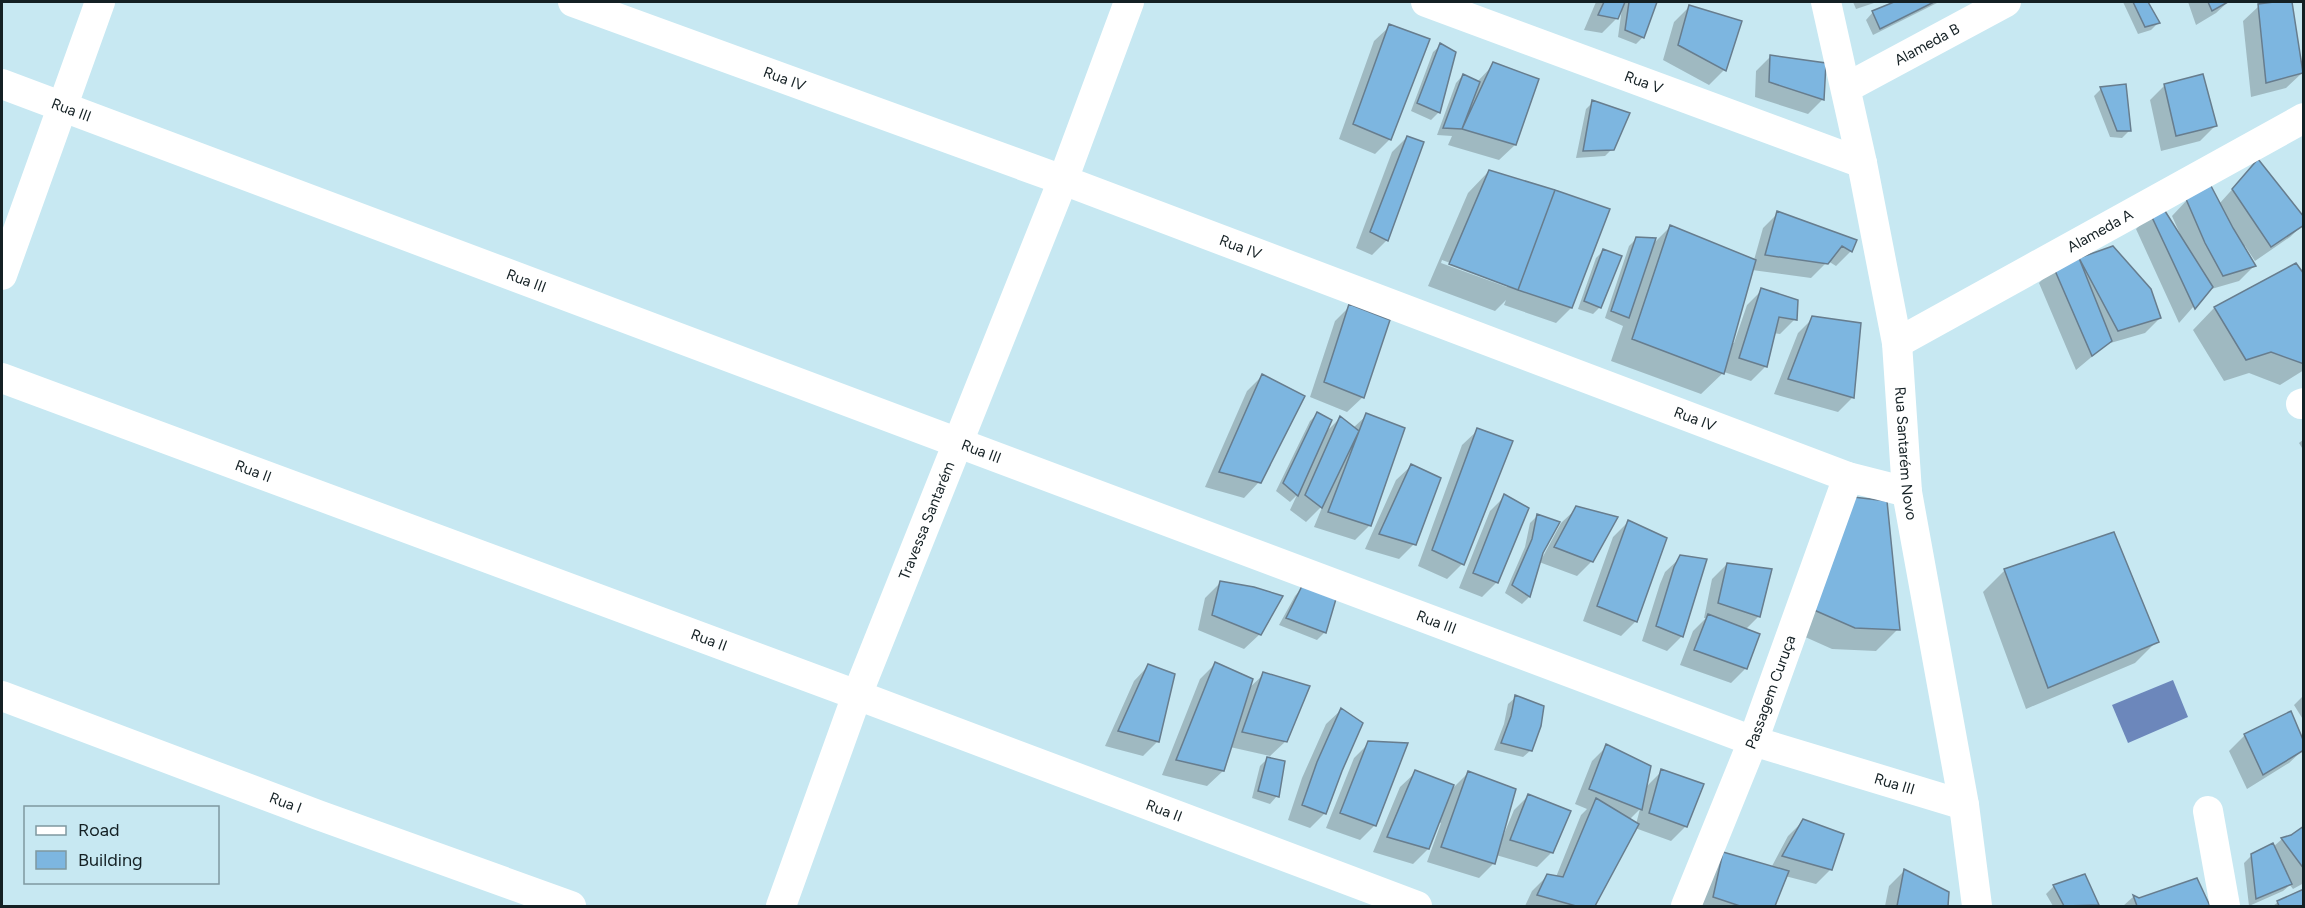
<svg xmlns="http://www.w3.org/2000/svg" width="2305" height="908" viewBox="0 0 2305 908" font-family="Figtree,sans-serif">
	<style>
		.water { fill: #6c87bb }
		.shadow { fill: #0003; fill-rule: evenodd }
		.building { fill: #7db6e0; stroke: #677d8e; stroke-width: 1.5 }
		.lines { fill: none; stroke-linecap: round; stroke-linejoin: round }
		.street { stroke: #fff; stroke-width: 30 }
		.labels { text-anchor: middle; stroke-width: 5; stroke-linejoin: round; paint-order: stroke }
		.street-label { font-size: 15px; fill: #142024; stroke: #c7e8f2 }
	</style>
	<rect width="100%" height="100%" fill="#c7e8f2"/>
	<path class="water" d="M2173,680L2188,717L2128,743L2112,705Z"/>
	<path class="shadow" d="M1596,2H1654L1643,37L1636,44L1618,37L1622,8L1617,18L1602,33L1584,30Z
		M1853,2H1877L1856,9Z
		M1897,2H1939L1873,35L1866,20L1873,12Z
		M2123,2H2147L2158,23L2151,30L2138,34Z
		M2188,2H2228L2216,13L2196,25Z
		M2282,2H2290L2302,73L2286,88L2251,97L2243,21L2259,6Z
		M1689,7L1740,22L1724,70L1709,85L1663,60L1674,22Z
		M1390,26V139L1375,154L1339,139L1374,41Z
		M1441,45L1454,53L1438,113L1431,120L1411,111L1433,52Z
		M1771,56L1823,99L1808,114L1755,97L1756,71Z
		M1494,64L1515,145L1499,160L1448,145L1452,136L1437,135L1456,83L1463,75L1477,82Z
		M2165,85L2215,126L2200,141L2161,151L2150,100Z
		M2101,89L2130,130L2122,138L2110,137L2094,96Z
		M1593,102L1612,149L1605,156L1576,158L1586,109Z
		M1407,137L1387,240L1372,255L1356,248L1392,152Z
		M2258,161L2304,224L2290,237L2255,261L2245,246L2243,247L2254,266L2239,281L2208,290L2179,323L2136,229L2151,214L2180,234L2172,216L2187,200L2219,204Z
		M1489,171L1571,308L1556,323L1504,305L1506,300L1495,311L1428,286L1468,193ZM1442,260L1507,284V287L1441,263Z
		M1778,213L1855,241L1851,251L1836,266L1828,261L1811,278L1752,270L1732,343H1734L1747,305L1762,290L1795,319L1780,334L1773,333L1766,366L1751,381L1724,372L1701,394L1611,361L1623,326L1605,318L1629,246L1637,238L1652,245L1671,226L1754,260L1763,228Z
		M2113,248L2160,318L2145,333L2107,344L2076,370L2039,283L2054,267Z
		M1603,251L1600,307L1593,314L1578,309L1596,258Z
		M2296,265L2304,276V370L2280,385L2249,373L2224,381L2193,330L2214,308Z
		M1350,306L1363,397L1347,412L1310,397L1335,321Z
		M1813,318L1853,397L1838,412L1774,394L1798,333Z
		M1262,376L1259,482L1244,498L1205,487L1247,391Z
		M1317,414L1324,434L1340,418L1353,428L1367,415L1370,525L1355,540L1314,527L1323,505L1306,522L1290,510L1297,495L1290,502L1276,491L1310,421Z
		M1478,430L1511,442L1462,564L1447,579L1418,566L1462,445Z
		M2304,439V451L2299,443Z
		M1412,465L1414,544L1399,559L1365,549L1396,480Z
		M1505,496L1497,582L1482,597L1459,588L1490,511Z
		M1577,508L1592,561L1577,576L1539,562L1529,597L1522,604L1505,593L1525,547L1530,523L1537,516L1541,553L1540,562L1561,523Z
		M1832,520L1898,629L1876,651L1832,649L1794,632Z
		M1628,522L1636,621L1621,636L1583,621L1613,537Z
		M1681,557L1682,636L1667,651L1642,641L1660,584L1665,572Z
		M1727,564L1759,616L1745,630L1746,668L1731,683L1680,665L1693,631L1706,618H1704L1712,579Z
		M2005,570L2157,641L2135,663L2026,709L1983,592Z
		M1220,583L1260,634L1244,649L1198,630L1205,598Z
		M1302,588L1325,632L1317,640L1279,625L1295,596Z
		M1215,664L1248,689L1264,674L1286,741L1268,758L1277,796L1270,804L1252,798L1260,766L1270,756L1230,747L1223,771L1207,786L1162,775L1200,679Z
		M1149,665L1158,741L1143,756L1105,746L1134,681Z
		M2304,695V721L2294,705Z
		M1516,697L1531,750L1523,757L1494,750L1504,724L1508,704Z
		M1341,710L1325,813L1310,828L1288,820L1302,778L1326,724Z
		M2290,713L2304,749L2289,763L2247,789L2229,751L2244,736Z
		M1369,743L1375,825L1360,840L1326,828L1354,758Z
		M1607,746L1645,788L1662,771L1686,826L1671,841L1635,828L1594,906H1525L1532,891L1547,876L1556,877L1581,815L1587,809L1575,804L1592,761ZM1640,809L1636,824L1629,820Z
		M1416,772L1450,791L1468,773L1504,834L1514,810L1529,795L1552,852L1537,867L1496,855L1494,863L1479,878L1427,862L1441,823L1438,822L1428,849L1413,864L1373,852L1400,787Z
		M1803,821L1831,869L1816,884L1785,876L1773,906H1700L1723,853L1771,868L1788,836Z
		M2304,828V883L2293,889L2290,885L2283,891L2249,906L2244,863L2251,856L2273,847L2282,839L2291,837Z
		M1904,871L1947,892L1946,906H1885L1889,886Z
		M2084,875L2098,905L2053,906L2046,894L2053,887Z
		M2196,880L2209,906H2123L2133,897L2139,900Z
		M2304,890V906H2273L2278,902Z"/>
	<path class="building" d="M1604,2H1625L1618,19L1598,15Z
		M1629,2H1657L1644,38L1625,30Z
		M1894,2H1934L1880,29L1872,11Z
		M2133,2H2148L2160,23L2145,27Z
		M2208,2H2228L2212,11Z
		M2274,2H2292L2303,73L2266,83L2258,4Z
		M1689,5L1742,21L1726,71L1678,45Z
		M1389,24L1430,39L1391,140L1353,124Z
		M1440,43L1456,52L1440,113L1417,103Z
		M1770,55L1826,63L1824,100L1769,82Z
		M1493,62L1539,79L1516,145L1462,129Z
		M1463,74L1480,82L1462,129L1443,128Z
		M2203,74L2217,126L2176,136L2164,84Z
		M2126,84L2131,131H2117L2100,87Z
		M1592,100L1630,113L1614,150L1583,151Z
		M1407,136L1424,142L1388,241L1370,232Z
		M2258,159L2304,217V225L2271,247L2232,189Z
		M1489,170L1555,190L1518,290L1449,264Z
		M2210,184L2233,228L2256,266L2223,276L2205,243L2186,199Z
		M1555,190L1610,209L1572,308L1518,290Z
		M1777,211L1857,240L1852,252L1842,246L1828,264L1765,255Z
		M2165,211L2213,287L2195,309L2150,213Z
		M1670,225L1756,260L1724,374L1632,339Z
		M1636,237L1656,238L1629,318L1611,311Z
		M2113,246L2151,289L2161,318L2118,331L2079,258Z
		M1603,249L1622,256L1601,308L1584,301Z
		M2079,258L2112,341L2092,356L2053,266Z
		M2296,263L2304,274V364L2271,352L2246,360L2214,307Z
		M1761,288L1798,300L1797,320L1779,317L1767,367L1739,358Z
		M1349,304L1390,320L1364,398L1324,382Z
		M1812,316L1861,323L1854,398L1788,379Z
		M1262,374L1305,396L1261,483L1219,472Z
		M1317,412L1332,420L1298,496L1283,483Z
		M1366,413L1405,428L1371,526L1328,512Z
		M1340,416L1359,431L1322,508L1305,495Z
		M1477,428L1513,441L1464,565L1432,550Z
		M1411,464L1441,478L1416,545L1379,534Z
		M1504,494L1529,508L1498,583L1473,573Z
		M1853,497L1887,501L1900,630L1855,628L1814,610Z
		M1576,506L1618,517L1593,562L1554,547Z
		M1537,514L1560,522L1543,553L1530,597L1512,585L1532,539Z
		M1628,520L1667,538L1637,622L1597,606Z
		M2114,532L2159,642L2048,688L2004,569Z
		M1680,555L1707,559L1683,637L1656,626L1674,567Z
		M1727,563L1772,569L1760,617L1718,603Z
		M1220,581L1254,587L1283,596L1261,635L1212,615Z
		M1302,586L1336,599L1326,633L1286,618Z
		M1708,614L1760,634L1747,669L1694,650Z
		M1215,662L1253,679L1224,771L1176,760Z
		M1148,664L1175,674L1159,742L1118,731Z
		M1263,672L1310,686L1287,742L1242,732Z
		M1515,695L1544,706L1541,726L1532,751L1501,743L1511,716Z
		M1341,708L1363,723L1342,771L1326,814L1302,805L1317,762Z
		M2291,711L2304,742V750L2263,775L2244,734Z
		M1368,741L1408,743L1376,826L1340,813Z
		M1606,744L1651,766L1642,810L1589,789Z
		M1267,757L1285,761L1279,797L1258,791Z
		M1661,769L1704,784L1687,827L1649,813Z
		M1415,770L1454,785L1429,849L1387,837Z
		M1468,771L1516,789L1495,864L1441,847Z
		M1528,794L1571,811L1553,853L1510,840Z
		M1596,798L1639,824L1595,906H1576L1537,895L1547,874L1563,877Z
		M1803,819L1844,834L1832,870L1782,856Z
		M2304,826V869L2281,838L2291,835Z
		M2273,843L2292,884L2256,899L2251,854Z
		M1723,852L1789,871L1775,906H1740L1713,897Z
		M1904,869L1949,892L1948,906H1897Z
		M2085,874L2099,905L2064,906L2053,885Z
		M2197,878L2210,906H2137L2133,895L2139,898Z
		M2304,889V906H2279L2277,901Z"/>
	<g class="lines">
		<g class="street">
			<path id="s1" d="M573,2L1063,180L1848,477L1907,492"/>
			<path id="s2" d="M1426,2L1862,163"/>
			<path id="s3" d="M1826,2L1862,163L1897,343L1907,492L1964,805L1977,906"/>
			<path id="s4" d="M2,84L1753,741L1964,805"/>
			<path id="s5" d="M1846,88L2006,2"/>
			<path d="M2,275L100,2"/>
			<path id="s6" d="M1897,343L2304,118"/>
			<path id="s7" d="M2,378L857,695L1417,906"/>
			<path d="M2301,404L2304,403"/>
			<path id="s8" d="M2,696L318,815L571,906"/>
			<path d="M2208,811L2225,906"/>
			<path id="s9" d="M781,906L857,695L1063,180L1129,2"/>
			<path id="s10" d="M1686,906L1753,741L1848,477"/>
		</g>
	</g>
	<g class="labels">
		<g class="street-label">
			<text dy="5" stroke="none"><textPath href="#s5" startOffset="92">Alameda B</textPath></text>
			<text dy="5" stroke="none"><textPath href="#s1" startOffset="225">Rua IV</textPath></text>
			<text dy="5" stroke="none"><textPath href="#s2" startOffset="232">Rua V</textPath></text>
			<text dy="5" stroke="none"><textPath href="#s4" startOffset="74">Rua III</textPath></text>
			<text dy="5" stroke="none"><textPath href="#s6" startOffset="232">Alameda A</textPath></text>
			<text dy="5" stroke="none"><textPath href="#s1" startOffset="711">Rua IV</textPath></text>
			<text dy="5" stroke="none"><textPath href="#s4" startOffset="560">Rua III</textPath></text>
			<text dy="5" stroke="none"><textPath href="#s1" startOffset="1197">Rua IV</textPath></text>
			<text dy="5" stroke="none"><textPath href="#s4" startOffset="1046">Rua III</textPath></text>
			<text dy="5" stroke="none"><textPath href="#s3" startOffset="459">Rua Santarém Novo</textPath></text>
			<text dy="5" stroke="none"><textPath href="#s7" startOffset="268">Rua II</textPath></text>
			<text dy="5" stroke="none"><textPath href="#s9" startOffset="412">Travessa Santarém</textPath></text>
			<text dy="5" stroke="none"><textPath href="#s4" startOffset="1532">Rua III</textPath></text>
			<text dy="5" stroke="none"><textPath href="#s7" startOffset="754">Rua II</textPath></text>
			<text dy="5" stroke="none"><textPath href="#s10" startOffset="230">Passagem Curuça</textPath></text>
			<text dy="5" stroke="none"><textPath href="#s4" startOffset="2018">Rua III</textPath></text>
			<text dy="5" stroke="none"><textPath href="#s8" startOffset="303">Rua I</textPath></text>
			<text dy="5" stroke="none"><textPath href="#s7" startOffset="1240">Rua II</textPath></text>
		</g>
	</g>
	<rect width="2305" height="908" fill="none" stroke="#142024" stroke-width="6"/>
	<rect x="24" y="806" width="195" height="78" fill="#c7e8f2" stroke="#7f98a0" stroke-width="1.5"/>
	<rect x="36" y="826" width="30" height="9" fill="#ffffff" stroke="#7f98a0" stroke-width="1.5"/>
	<text x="78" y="836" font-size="18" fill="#142024">Road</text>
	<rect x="36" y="851" width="30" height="18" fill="#7db6e0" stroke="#7f98a0" stroke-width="1.5"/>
	<text x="78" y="866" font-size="18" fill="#142024">Building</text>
</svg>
